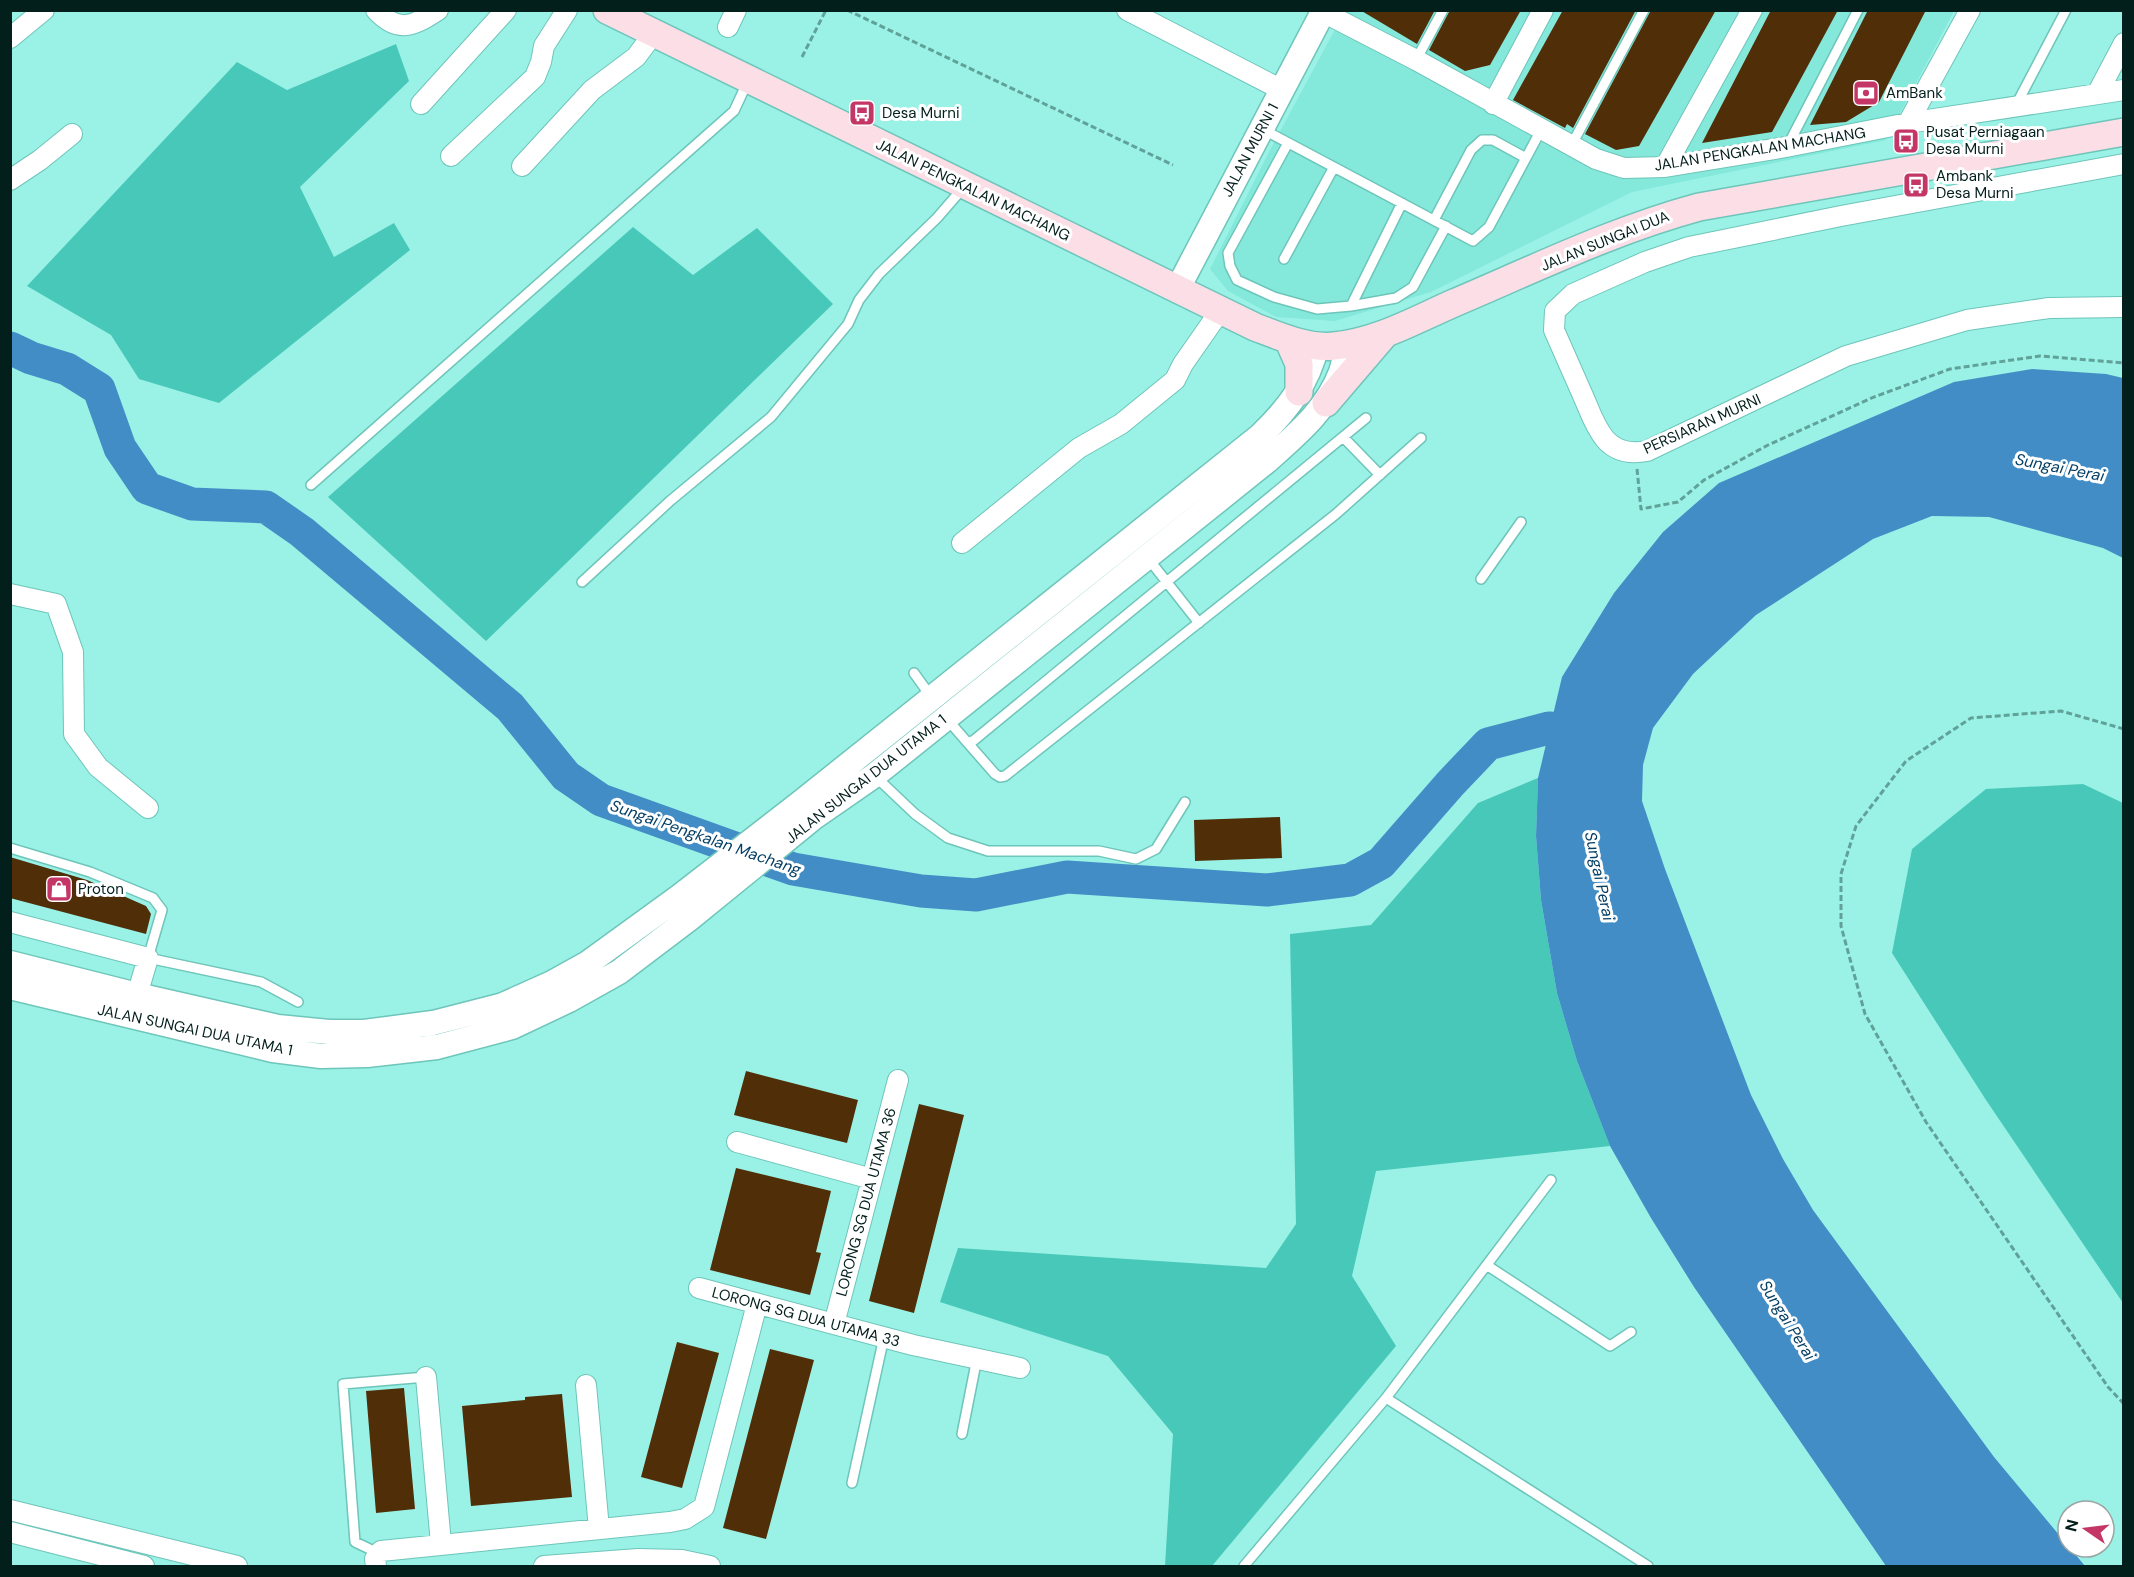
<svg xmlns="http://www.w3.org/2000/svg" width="2134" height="1577" viewBox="0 0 2134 1577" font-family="'DM Sans',sans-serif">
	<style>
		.built { fill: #84e8da }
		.forest { fill: #48c8b9 }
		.water { fill: #438dc6 }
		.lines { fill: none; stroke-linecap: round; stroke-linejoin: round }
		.river { stroke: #438dc6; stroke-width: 33 }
		.building { fill: #502e08 }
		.service-casing { stroke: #6ec5ba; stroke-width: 12 }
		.minor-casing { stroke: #6ec5ba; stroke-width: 22 }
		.tertiary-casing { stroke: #6ec5ba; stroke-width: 27 }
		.secondary-casing { stroke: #6ec5ba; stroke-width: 30 }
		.path { stroke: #60a199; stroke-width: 3; stroke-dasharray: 6 3; stroke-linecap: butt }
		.service { stroke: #fff; stroke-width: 9 }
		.minor { stroke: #fff; stroke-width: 20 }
		.tertiary { stroke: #fff; stroke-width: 24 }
		.secondary { stroke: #fcdee6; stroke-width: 27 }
		.labels { text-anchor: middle; stroke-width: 6; stroke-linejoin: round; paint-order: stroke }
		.poi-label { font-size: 15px; fill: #031f1c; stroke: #fff; text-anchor: start }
		.street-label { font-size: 15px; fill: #031f1c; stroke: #fff }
		.water-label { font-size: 16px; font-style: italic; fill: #043f65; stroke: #fff }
	</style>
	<rect width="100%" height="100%" fill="#9af2e6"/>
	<path class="built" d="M1345,11H1954L1886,140L1632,192L1431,292L1335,321L1276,317L1228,291L1210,269L1270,150Z"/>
	<path class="forest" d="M396,44L409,81L300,187L334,257L394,223L410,250L219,403L139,379L111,335L27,286L237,62L287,90Z
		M633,227L693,275L757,228L833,304L486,641L328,497Z
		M1538,778L1536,836L1541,900L1557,993L1577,1061L1610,1146L1376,1171L1352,1276L1396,1346L1212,1566H1165L1173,1434L1108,1356L940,1302L958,1248L1266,1268L1296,1224L1290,934L1371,925L1478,803Z
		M2083,784L2123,803V1303L1986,1100L1892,953L1912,849L1986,789Z"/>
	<path class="water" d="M2032,369L2106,374L2123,378V558L2103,548L1989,517L1932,516L1873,539L1756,615L1693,674L1653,728L1643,765L1642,801L1665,869L1751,1095L1783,1159L1813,1210L1994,1457L2085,1566H1886L1694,1287L1651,1218L1610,1146L1577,1061L1557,993L1541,900L1536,836L1538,778L1562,677L1614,593L1663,532L1719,483L1954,382Z"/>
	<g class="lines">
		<path class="river" d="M10,348L31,358L67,369L99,389L120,448L147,488L192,504L266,507L302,532L510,707L566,776L601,800L793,869L921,891L976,895L1067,877L1267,890L1350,880L1381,863L1450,784L1488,744L1549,728L1593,731"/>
	</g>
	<path class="building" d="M1360,10H1435L1417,44Z
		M1450,10H1521L1490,65L1465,71L1429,50Z
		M1563,10H1636L1573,128L1567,124L1565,128L1513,100Z
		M1651,10H1716L1639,146L1616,150L1585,134Z
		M1771,10H1838L1772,132L1702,143Z
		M1868,10H1926L1879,102L1846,122L1810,125Z
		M1280,817L1282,858L1195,861L1194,820Z
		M10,857L87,880L146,906L151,914L146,934L10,898Z
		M746,1071L858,1100L847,1143L734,1115Z
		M919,1104L964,1115L914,1313L869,1301Z
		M736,1168L831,1191L816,1252L821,1253L810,1295L710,1270Z
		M677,1342L719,1353L682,1488L641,1477Z
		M770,1349L814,1360L766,1539L723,1528Z
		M404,1388L415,1509L376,1513L366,1391Z
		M562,1394L572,1497L471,1506L462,1406L525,1400V1397Z"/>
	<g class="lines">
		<defs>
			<path id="service" d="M1416,60L1443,10
				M2016,105L2066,10
				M1264,130L1473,241L1489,227L1541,130
				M1288,143L1228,253L1230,266L1237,280L1274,297L1317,309L1351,306L1396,298L1413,287L1446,226
				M1788,145L1858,10
				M1571,146L1644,10
				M1434,220L1471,150L1482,140H1493L1526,158
				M1284,259L1334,167
				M1351,306L1402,203
				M1343,437L1380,475
				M311,485L734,111L748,81
				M1147,557L1199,623
				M1481,579L1521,522
				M582,582L670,501L771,417L848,324L859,300L879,274L937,218L963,188
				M914,673L932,698
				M947,719L967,742L973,741L1366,418
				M967,742L995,774L1000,777L1005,776L1336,514L1421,438
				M876,777L915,814L948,838L988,851H1099L1136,859L1156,849L1185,802
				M10,848L90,872L153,898L162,910L148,958L261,982L298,1002
				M1488,1266L1610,1346L1631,1332
				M1386,1398L1648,1566
				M962,1434L977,1358
				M852,1483L884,1337
				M378,1553L355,1542L343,1384L426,1377
				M1244,1566L1386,1398L1551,1180"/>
			<path id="minor" d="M376,10C398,34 414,26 438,10
				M1127,10L1282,90
				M1323,12L1416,60L1596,159L1624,168L1665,167L1786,147L1908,123L2124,90
				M728,27L736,10
				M10,38L44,10
				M2097,94L2124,43
				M421,104L506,10
				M1493,104L1543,10
				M1908,123L1970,10
				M451,156L535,77L541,62L544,46L567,10
				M2124,164L1841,216L1689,247L1645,262L1573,294L1555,311L1554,330C1564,353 1574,375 1584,398C1590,412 1595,427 1605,439C1616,452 1631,454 1647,451L1846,356L1967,320L2049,308L2124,307
				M522,166L592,90L636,57L654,33
				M1665,167L1752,10
				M10,180L40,160L72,134
				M962,543L1079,448L1121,424L1175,380L1183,364L1220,311
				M10,594L56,604L73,652L74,734L98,767L148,808
				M10,922L148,958L137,995
				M737,1142L872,1179
				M699,1288L913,1345L1020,1368
				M834,1324L898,1080
				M426,1377L441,1544
				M586,1385L599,1529
				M10,1510L237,1566
				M10,1532L144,1566
				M376,1566L375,1559L381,1551L670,1522L685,1519L704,1507L757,1304
				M544,1566L638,1559L682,1560L710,1566"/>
			<path id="tertiary" d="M1177,290L1324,10
				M10,963L137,995L278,1027L329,1032H364L433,1023L503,1005L552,983L588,963L679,897L799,804L1260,436C1288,409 1308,383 1317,345
				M10,987L273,1050L321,1056L367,1055L437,1047L512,1027L569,1000L619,972L689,919L813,818L875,775L1267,461C1296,435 1327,410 1341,372C1344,363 1345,353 1347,344"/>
			<path id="secondary" d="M607,10L1255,327C1279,336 1308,349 1334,346C1377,342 1415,320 1454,303C1534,269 1614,230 1699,207L2124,132
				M1288,339L1299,364V392
				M1326,403L1385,334"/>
		</defs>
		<use href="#service" class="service-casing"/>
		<use href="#minor" class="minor-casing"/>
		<use href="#tertiary" class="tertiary-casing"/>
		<use href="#secondary" class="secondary-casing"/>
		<path class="path" d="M847,10L1173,165
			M802,57L826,10
			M1637,469L1641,509L1678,502L1704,480L1768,445L1874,397L1950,369L2040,356L2124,363
			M2124,729L2061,711L1971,718L1906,761L1856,826L1841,874V926L1865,1014L1926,1122L2108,1387L2124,1404"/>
		<use href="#service" class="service"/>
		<use href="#minor" class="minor"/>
		<use href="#tertiary" class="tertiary"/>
		<use href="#secondary" class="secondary"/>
	</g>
	<defs>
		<symbol id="bank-square" viewBox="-11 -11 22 22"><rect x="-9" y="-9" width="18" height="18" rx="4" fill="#c33666" stroke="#fff"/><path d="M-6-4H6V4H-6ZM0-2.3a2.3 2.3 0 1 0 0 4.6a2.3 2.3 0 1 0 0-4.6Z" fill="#fff"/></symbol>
		<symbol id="bus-square" viewBox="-11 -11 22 22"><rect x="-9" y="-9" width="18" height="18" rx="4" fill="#c33666" stroke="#fff"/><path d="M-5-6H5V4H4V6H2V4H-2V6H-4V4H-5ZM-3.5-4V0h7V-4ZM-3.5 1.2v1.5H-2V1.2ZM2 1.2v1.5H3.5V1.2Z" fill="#fff"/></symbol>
		<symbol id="shop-square" viewBox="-11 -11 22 22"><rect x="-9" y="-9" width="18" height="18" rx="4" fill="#c33666" stroke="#fff"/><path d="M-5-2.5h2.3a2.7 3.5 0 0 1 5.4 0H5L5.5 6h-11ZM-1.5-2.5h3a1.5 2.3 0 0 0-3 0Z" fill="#fff"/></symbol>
	</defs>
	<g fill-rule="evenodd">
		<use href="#bank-square" x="1851" y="78" width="30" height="30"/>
		<use href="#bus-square" x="847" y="98" width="30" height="30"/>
		<use href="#bus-square" x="1891" y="126" width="30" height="30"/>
		<use href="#bus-square" x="1901" y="170" width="30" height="30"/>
		<use href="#shop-square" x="44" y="874" width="30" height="30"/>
	</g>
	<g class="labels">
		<g class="poi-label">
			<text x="1886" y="98">AmBank</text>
			<text x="882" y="118">Desa Murni</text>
			<text x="1926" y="137">Pusat Perniagaan<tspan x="1926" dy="17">Desa Murni</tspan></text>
			<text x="1936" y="181">Ambank<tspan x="1936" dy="17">Desa Murni</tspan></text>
			<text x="78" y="894">Proton</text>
		</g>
		<g class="street-label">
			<text transform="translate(1760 149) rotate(-9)" y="5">JALAN PENGKALAN MACHANG</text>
			<text transform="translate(1250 150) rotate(-62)" y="5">JALAN MURNI 1</text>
			<text transform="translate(973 190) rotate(26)" y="5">JALAN PENGKALAN MACHANG</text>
			<text transform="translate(1605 241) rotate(-22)" y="5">JALAN SUNGAI DUA</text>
			<text transform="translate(1702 424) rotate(-24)" y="5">PERSIARAN MURNI</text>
			<text transform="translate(866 779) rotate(-38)" y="5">JALAN SUNGAI DUA UTAMA 1</text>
			<text transform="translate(195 1030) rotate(12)" y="5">JALAN SUNGAI DUA UTAMA 1</text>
			<text transform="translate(866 1202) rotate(-75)" y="5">LORONG SG DUA UTAMA 36</text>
			<text transform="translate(806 1317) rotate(15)" y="5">LORONG SG DUA UTAMA 33</text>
		</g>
		<g class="water-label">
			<text transform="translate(2060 467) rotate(11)" y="6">Sungai Perai</text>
			<text transform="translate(706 837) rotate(19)" y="6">Sungai Pengkalan Machang</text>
			<text transform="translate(1600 876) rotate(78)" y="6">Sungai Perai</text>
			<text transform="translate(1788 1320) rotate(58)" y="6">Sungai Perai</text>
		</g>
	</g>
	<rect width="2134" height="1577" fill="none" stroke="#031f1c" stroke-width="24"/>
	<g transform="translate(2086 1529) rotate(284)"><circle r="28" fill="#ffffff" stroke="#9aa5a4" stroke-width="1.5"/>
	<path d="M0-4.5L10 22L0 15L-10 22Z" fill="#c33666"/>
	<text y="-9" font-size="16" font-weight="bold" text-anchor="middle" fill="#031f1c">N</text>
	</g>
</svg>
